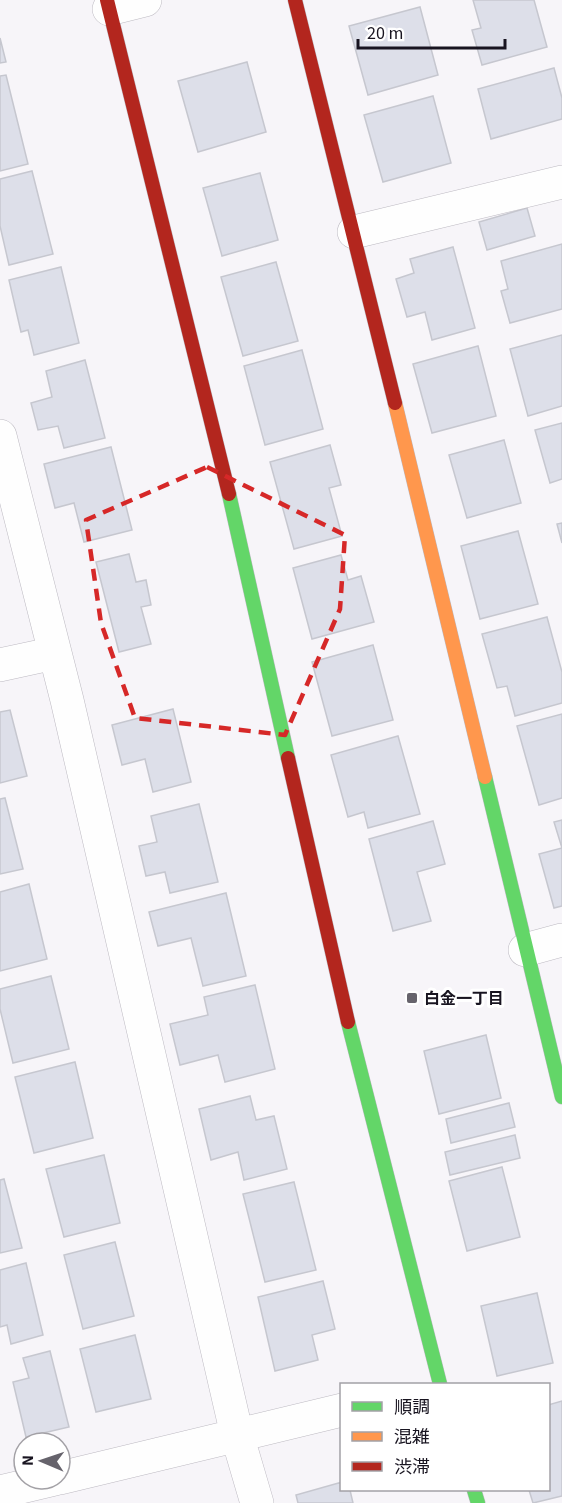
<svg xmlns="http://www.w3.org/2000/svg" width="562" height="1503" viewBox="0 0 562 1503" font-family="'Source Sans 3','Noto Sans JP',sans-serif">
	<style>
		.building { fill: #dddfe9; stroke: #c6c7cf; stroke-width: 1.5 }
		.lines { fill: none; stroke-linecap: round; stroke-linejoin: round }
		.street-casing { stroke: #bdbac2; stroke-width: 34 }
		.fast-casing { stroke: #bdbac2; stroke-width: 15 }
		.slow-casing { stroke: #bdbac2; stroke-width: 15 }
		.jam-casing { stroke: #bdbac2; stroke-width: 15 }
		.street { stroke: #fefefe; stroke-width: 33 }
		.fast { stroke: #63d668; stroke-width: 14 }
		.slow { stroke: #ff974d; stroke-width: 14 }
		.jam { stroke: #b3261e; stroke-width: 14 }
		.marked { fill: none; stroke: #d62828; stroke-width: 4.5; stroke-dasharray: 12 8; stroke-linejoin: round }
		.poi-dot { fill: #66636c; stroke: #fff; stroke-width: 2 }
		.labels { text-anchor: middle; stroke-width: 6; stroke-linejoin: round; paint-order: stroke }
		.poi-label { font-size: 16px; font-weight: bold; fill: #181420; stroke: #fff; text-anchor: start }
	</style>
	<rect width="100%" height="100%" fill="#f7f5f9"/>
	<path class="building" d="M473,0H534L547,47L482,65L472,30L481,28Z
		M420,7L438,75L368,95L349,26Z
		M0,38L6,62L0,63Z
		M247,62L266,132L198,152L178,81Z
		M554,68L562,98V119L491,139L478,89Z
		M6,75L28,164L0,171V76Z
		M433,96L451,163L383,182L364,115Z
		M32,171L53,254L9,265L0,226V179Z
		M260,173L278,240L222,256L203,188Z
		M527,208L535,236L487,250L479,222Z
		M562,244V309L510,323L501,291L508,289L501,261Z
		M453,247L475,328L432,340L425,312L407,317L396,279L414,273L410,259Z
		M276,262L298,341L243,356L221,277Z
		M61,267L79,343L34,355L28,330L21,332L9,280Z
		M562,335V406L528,416L510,349Z
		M478,346L496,416L432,433L413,364Z
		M302,350L323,429L265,445L244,366Z
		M85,360L105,438L64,448L58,426L38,430L31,403L52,397L46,371Z
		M562,423V479L550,483L535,430Z
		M504,440L521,503L467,518L449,455Z
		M330,445L341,485L329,488L342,536L294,549L270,462Z
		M111,447L132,530L84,542L74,503L55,508L44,464Z
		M562,523V543L557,524Z
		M518,531L538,604L480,619L461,546Z
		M129,554L136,582L146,580L151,605L141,607L151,644L119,652L96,562Z
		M341,555L348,580L361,576L374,622L312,639L293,568Z
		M547,617L562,672V703L515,716L507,686L497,688L482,634Z
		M373,645L393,720L332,736L312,662Z
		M173,709L191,782L153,792L145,759L122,765L112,725Z
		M10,710L27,776L0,783V712Z
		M562,714V798L539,805L517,726Z
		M398,736L420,814L368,828L364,812L348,817L331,755Z
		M5,798L23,869L0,874V799Z
		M199,804L218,882L170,893L165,872L146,876L139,846L157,842L151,816Z
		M562,820V906L554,908L539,854L562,848L554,822Z
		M433,821L445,864L417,872L431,921L393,931L369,839Z
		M29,884L47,959L0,971V892Z
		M226,893L246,976L203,986L191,938L158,946L149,912Z
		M51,976L69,1049L13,1063L0,1009V989Z
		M255,985L275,1069L225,1082L218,1055L180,1065L170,1024L208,1015L204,997Z
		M486,1035L501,1098L439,1114L424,1051Z
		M75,1062L93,1138L34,1153L15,1077Z
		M250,1096L256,1120L274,1116L287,1169L244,1180L238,1152L211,1160L199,1109Z
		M509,1103L515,1127L451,1143L446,1119Z
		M515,1135L520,1158L450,1175L445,1152Z
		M104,1155L120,1223L64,1237L46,1169Z
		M502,1167L520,1237L467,1251L449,1181Z
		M4,1179L22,1248L0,1253V1180Z
		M294,1182L316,1270L265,1282L243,1194Z
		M115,1242L134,1316L83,1329L64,1255Z
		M26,1263L43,1335L11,1344L7,1325L0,1327V1270Z
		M323,1281L335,1329L312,1335L318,1360L275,1371L258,1297Z
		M537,1293L553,1363L497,1376L481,1306Z
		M135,1335L151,1399L96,1412L80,1349Z
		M50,1351L69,1427L26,1437L13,1382L29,1378L23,1358Z
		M562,1401V1496L533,1503L529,1490H548V1405Z
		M342,1482V1490H350L353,1503H298L296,1495Z"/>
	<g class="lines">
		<defs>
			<path id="street" d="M109,9L145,0
				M354,232L562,182
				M0,436L67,700L237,1435L257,1503
				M0,665L55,653
				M525,950L562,940
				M60,1478L342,1410
				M0,1492L55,1479"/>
			<path id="fast" d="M229,494L288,758
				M485,777L562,1097
				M348,1022L440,1384
				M474,1490L478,1503"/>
			<path id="slow" d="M395,403L485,777"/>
			<path id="jam" d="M107,0L229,494
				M295,0L395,403
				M288,758L348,1022"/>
		</defs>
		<use href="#street" class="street-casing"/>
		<use href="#fast" class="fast-casing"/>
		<use href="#slow" class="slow-casing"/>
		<use href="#jam" class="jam-casing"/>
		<use href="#street" class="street"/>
		<use href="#fast" class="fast"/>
		<use href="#slow" class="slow"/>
		<use href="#jam" class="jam"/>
	</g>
	<path class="marked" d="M207,467L345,535L340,609L285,735L135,718L101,623L86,520Z"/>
	<rect class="poi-dot" x="406" y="992" width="12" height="12" rx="3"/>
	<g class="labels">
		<g class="poi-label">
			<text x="424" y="1004">白金一丁目</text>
		</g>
	</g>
	<rect x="340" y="1383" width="210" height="108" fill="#ffffff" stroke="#a3a1a6" stroke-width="1.5"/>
	<rect x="352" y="1402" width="30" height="9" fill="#63d668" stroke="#a3a1a6" stroke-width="1.5"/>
	<text x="394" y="1413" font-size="18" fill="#181420">順調</text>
	<rect x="352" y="1432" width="30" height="9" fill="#ff974d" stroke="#a3a1a6" stroke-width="1.5"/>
	<text x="394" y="1443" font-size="18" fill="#181420">混雑</text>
	<rect x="352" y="1462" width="30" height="9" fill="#b3261e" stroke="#a3a1a6" stroke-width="1.5"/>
	<text x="394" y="1473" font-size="18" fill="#181420">渋滞</text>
	<g transform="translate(42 1461) rotate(272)"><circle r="28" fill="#ffffff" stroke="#a3a1a6" stroke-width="1.5"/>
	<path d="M0-4.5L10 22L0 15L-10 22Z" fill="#66636c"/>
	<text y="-9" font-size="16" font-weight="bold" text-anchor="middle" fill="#181420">N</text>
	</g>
	<path d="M358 39v9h147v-9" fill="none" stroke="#181420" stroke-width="3"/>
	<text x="367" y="39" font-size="18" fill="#181420" stroke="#ffffff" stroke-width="4.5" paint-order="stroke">20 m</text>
</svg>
